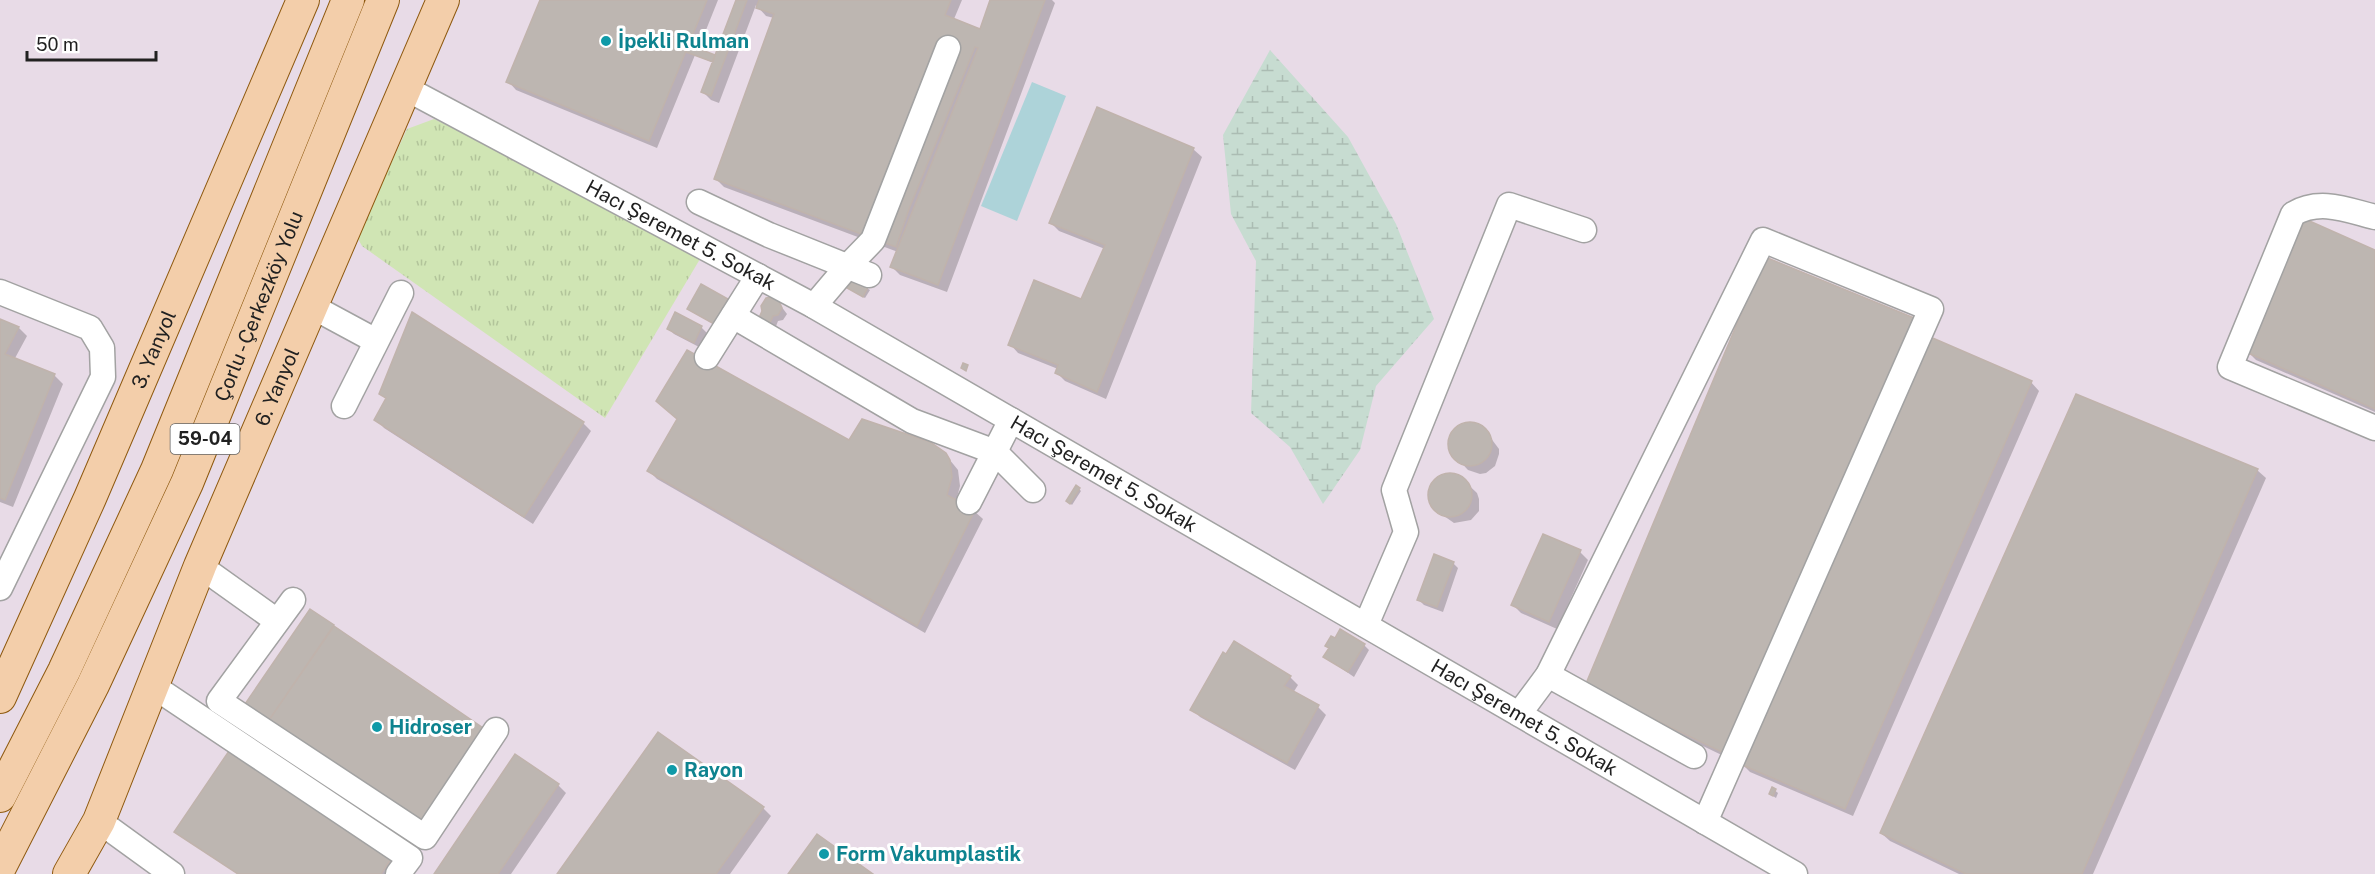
<svg xmlns="http://www.w3.org/2000/svg" width="2375" height="874" viewBox="0 0 2375 874" font-family="'Public Sans',sans-serif">
	<style>
		.industrial { fill: #e8dbe7 }
		.grass { fill: url(#grass-tufts) }
		.wetland { fill: url(#wetland-marsh) }
		.water { fill: #add3d9 }
		.shadow { fill: #0003 }
		.building { fill: #bdb6b1; stroke: #c0b3ac; stroke-width: 1.5 }
		.lines { fill: none; stroke-linecap: round; stroke-linejoin: round }
		.minor-casing { stroke: #a2a2a2; stroke-width: 27 }
		.major-casing { stroke: #8e590f; stroke-width: 34 }
		.minor { stroke: #fff; stroke-width: 24 }
		.major { stroke: #f3ceaa; stroke-width: 32 }
		.culture-dot { fill: #0f9aa8; stroke: #fff; stroke-width: 2 }
		.labels { text-anchor: middle; stroke-width: 6; stroke-linejoin: round; paint-order: stroke }
		.shield { fill: #fff; stroke: #646464; stroke-width: 1.5 }
		.shield-label { font-size: 18px; font-weight: bold; fill: #212121 }
		.culture-label { font-size: 20px; font-weight: bold; fill: #0d838f; stroke: #fff; text-anchor: start }
		.street-label { font-size: 20px; fill: #212121; stroke: #fff }
	</style>
	<defs>
		<pattern id="grass-tufts" width="24" height="20" patternUnits="userSpaceOnUse" patternTransform="scale(1.5)"><rect width="24" height="20" fill="#d0e5b4"/><path d="M3 7l-1-3M5 7V3M7 7l1-3M15 17l-1-3M17 17v-4M19 17l1-3" fill="none" stroke="#b2c49a"/></pattern>
		<pattern id="wetland-marsh" width="20" height="14" patternUnits="userSpaceOnUse" patternTransform="scale(1.5)"><rect width="20" height="14" fill="#c7dcd1"/><path d="M1 5h8M5 5V1M11 12h8M15 12V8" fill="none" stroke="#abbcb3"/></pattern>
	</defs>
	<rect width="100%" height="100%" fill="#f0ede8"/>
	<path class="industrial" d="M0,0H2375V874H0Z"/>
	<path class="grass" d="M434,119L551,174L703,254L605,418L362,246L357,237L407,129Z"/>
	<path class="wetland" d="M1270,50L1348,137L1396,224L1434,319L1376,386L1360,450L1323,504L1290,447L1251,413L1256,261L1231,214L1223,135Z"/>
	<path class="water" d="M1032,82L1066,96L1017,221L981,206Z"/>
	<path class="shadow" d="M541,0H718L698,50L716,58L738,0H962L954,19L980,31L992,0H1052L1055,3L947,292L900,275L892,267L898,252L724,187L716,179L774,18L766,16L756,5L719,103L711,100L703,92L714,63L695,55L657,148L516,90L508,81Z
		M1193,149L1202,157L1106,399L1065,381L1057,373L1058,369L1018,353L1010,344L1082,301L1105,249L1059,231L1051,223Z
		M2375,251V412L2256,360L2248,352Z
		M853,280L870,290L865,298L851,290Z
		M727,301L732,306L720,328L689,309Z
		M778,302L787,314L783,320L778,321L775,329L765,325L764,312Z
		M676,314L701,327L707,333L699,347L674,334L669,329Z
		M0,320L19,328L27,336L14,360L55,376L63,384L13,507L0,502Z
		M1913,320L1732,760L1595,694Z
		M2031,382L2039,391L1853,816L1750,772L1742,764Z
		M381,393L583,423L591,431L533,524L384,428L376,419L387,399Z
		M1473,424L1484,429L1499,449V454L1495,466L1486,473L1480,474L1468,470L1451,452L1450,446L1452,435L1461,426Z
		M849,442L945,454L958,470L960,486L956,501L974,511L983,519L925,633L657,479L649,471Z
		M2257,470L2266,478L2093,874H1959L1890,841L1881,833Z
		M1447,475L1459,476L1477,493L1479,499V511L1471,520L1454,523L1444,516L1432,502L1431,490L1436,480Z
		M1079,489L1081,491L1072,505L1070,503Z
		M1580,552L1588,560L1557,629L1521,613L1513,605Z
		M1453,563L1458,568L1443,612L1424,605L1419,600Z
		M310,611L485,732L429,834L253,715Z
		M1364,645L1369,650L1354,677L1325,657L1330,649L1327,646Z
		M1290,677L1298,685L1293,693L1318,707L1326,715L1295,770L1200,717L1192,709Z
		M231,750L397,862L389,874H238L182,837Z
		M558,785L566,793L511,874H436Z
		M1773,789L1778,793L1776,798L1770,794Z
		M763,808L771,816L730,874H559Z"/>
	<path class="building" d="M540,0H707L649,141L506,82Z
		M736,0H747L711,96L701,92Z
		M759,0H951L945,15L980,29L990,0H1045L938,285L890,267L978,48L975,47L909,209L896,247L714,179L774,14L756,8Z
		M689,45L715,55L713,62L686,52Z
		M1097,107L1194,148L1097,392L1055,373L1058,365L1008,345L1034,280L1081,299L1105,245L1049,223Z
		M2305,219L2375,250V409L2246,352Z
		M1765,257L1914,318L1724,753L1585,686Z
		M853,278L868,287L863,297L847,288Z
		M701,284L728,299L714,324L687,309Z
		M773,297L779,301L782,308L778,315L773,316L769,325L758,320L762,311L761,306L766,298Z
		M412,312L584,422L524,517L374,420L386,398L379,394Z
		M675,312L702,326L694,343L667,329Z
		M0,319L19,327L5,354L55,374L5,500L0,498Z
		M1928,336L2032,381L1845,809L1740,764Z
		M687,350L849,440L862,419L930,442L946,453L950,460L952,477L947,495L975,510L917,626L647,471L677,419L656,401Z
		M963,363L968,365L966,371L961,368Z
		M2076,394L2258,469L2082,874H1966L1880,833Z
		M1448 444a22 22 0 1 1 44 0a22 22 0 1 1-44 0Z
		M1428 495a22 22 0 1 1 44 0a22 22 0 1 1-44 0Z
		M1076,485L1080,488L1070,504L1066,501Z
		M1543,534L1581,550L1549,622L1511,605Z
		M1434,554L1454,562L1437,607L1417,600Z
		M310,609L334,625L267,723L243,707Z
		M334,626L486,730L420,827L267,723Z
		M1340,629L1365,644L1348,672L1323,657L1329,648L1325,646L1331,636L1335,638Z
		M1234,641L1291,676L1284,686L1319,705L1287,763L1190,710L1223,652L1226,654Z
		M658,732L764,807L716,874H557Z
		M231,748L393,856L381,874H238L174,832Z
		M515,754L559,784L498,874H434Z
		M1772,787L1776,789L1773,796L1769,794Z
		M817,834L873,874H788Z"/>
	<g class="lines">
		<defs>
			<g id="minor">
				<path id="s1" d="M407,89L814,306L1795,874"/>
				<path d="M699,202L769,235L869,275"/>
				<path d="M2375,217C2347,210 2320,198 2293,214L2230,367L2375,428"/>
				<path d="M0,292L90,328L102,348L103,377L0,588"/>
				<path d="M814,306L847,267L873,240L948,48"/>
				<path d="M313,307L376,341"/>
				<path d="M733,316L912,421L995,452L1033,490"/>
				<path d="M707,357L758,276"/>
				<path d="M344,406L401,293"/>
				<path d="M969,502L1011,420"/>
				<path d="M200,566L277,621"/>
				<path d="M293,600L219,701L425,837L496,730"/>
				<path d="M1366,625L1406,532L1394,490L1509,205L1584,230"/>
				<path d="M1548,675L1694,756"/>
				<path d="M153,686L410,858L398,874"/>
				<path d="M1519,714L1548,675L1763,240L1931,309L1705,822"/>
				<path d="M99,821L172,874"/>
			</g>
			<g id="major">
				<path id="s2" d="M0,697L90,498L303,0"/>
				<path d="M0,796L64,671L157,470L348,0"/>
				<path id="s3" d="M0,867L93,685L187,483L383,0"/>
				<path id="s4" d="M69,874L99,821L200,566L443,0"/>
			</g>
		</defs>
		<use href="#minor" class="minor-casing"/>
		<use href="#major" class="major-casing"/>
		<use href="#minor" class="minor"/>
		<use href="#major" class="major"/>
	</g>
	<g class="culture-dot">
		<circle cx="606" cy="41" r="6"/>
		<circle cx="377" cy="727" r="6"/>
		<circle cx="672" cy="770" r="6"/>
		<circle cx="824" cy="854" r="6"/>
	</g>
	<g class="labels">
		<rect class="shield" x="170.5" y="424" width="69" height="30" rx="4.5"/>
		<g class="shield-label">
			<text x="205" y="445">59-04</text>
		</g>
		<g class="culture-label">
			<text x="618" y="48">İpekli Rulman</text>
			<text x="389" y="734">Hidroser</text>
			<text x="684" y="777">Rayon</text>
			<text x="836" y="861">Form Vakumplastik</text>
		</g>
		<g class="street-label">
			<text dy="7" stroke="none"><textPath href="#s1" startOffset="310">Hacı Şeremet 5. Sokak</textPath></text>
			<text dy="7" stroke="none"><textPath href="#s3" startOffset="618">Çorlu - Çerkezköy Yolu</textPath></text>
			<text dy="7" stroke="none"><textPath href="#s2" startOffset="380">3. Yanyol</textPath></text>
			<text dy="7" stroke="none"><textPath href="#s4" startOffset="530">6. Yanyol</textPath></text>
			<text dy="7" stroke="none"><textPath href="#s1" startOffset="796">Hacı Şeremet 5. Sokak</textPath></text>
			<text dy="7" stroke="none"><textPath href="#s1" startOffset="1282">Hacı Şeremet 5. Sokak</textPath></text>
		</g>
	</g>
	<path d="M27 51v9h129v-9" fill="none" stroke="#212121" stroke-width="3"/>
	<text x="36" y="51" font-size="18" fill="#212121" stroke="#ffffff" stroke-width="4.5" paint-order="stroke">50 m</text>
</svg>
